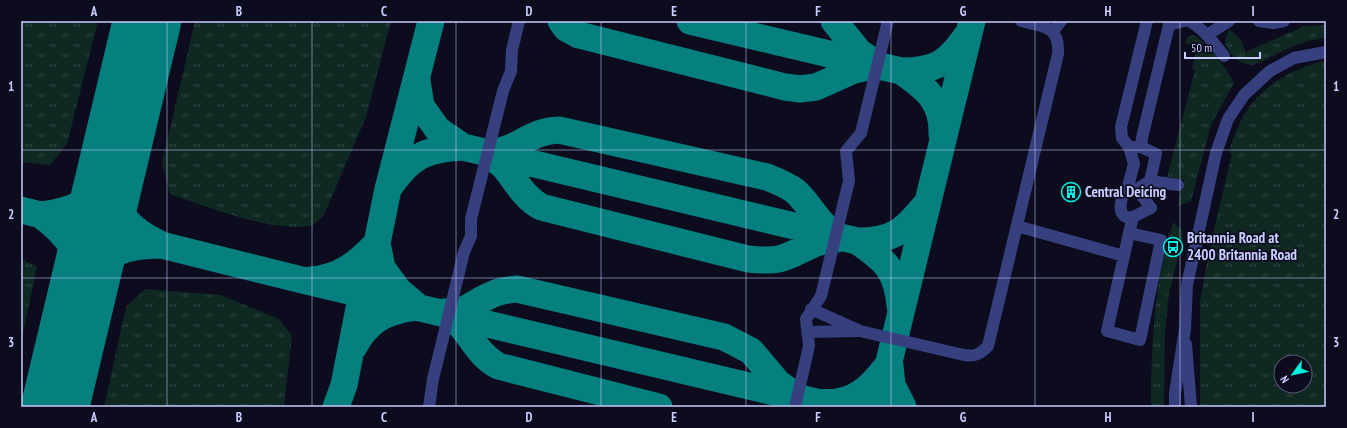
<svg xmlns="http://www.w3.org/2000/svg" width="1347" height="428" viewBox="0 0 1347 428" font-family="'PT Sans Narrow',sans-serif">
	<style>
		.grass { fill: url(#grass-tufts); fill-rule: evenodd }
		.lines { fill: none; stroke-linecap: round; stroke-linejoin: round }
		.taxiway { stroke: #06807f; stroke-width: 27 }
		.runway { stroke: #06807f; stroke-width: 68 }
		.minor { stroke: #36407e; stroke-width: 12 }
		.grid { fill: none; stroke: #c9ccff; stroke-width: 1; stroke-opacity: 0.55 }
		.labels { text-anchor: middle; stroke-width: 3.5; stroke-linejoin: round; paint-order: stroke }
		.poi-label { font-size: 15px; font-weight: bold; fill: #c9ccff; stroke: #0c0c1e; text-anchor: start }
		.neatline { fill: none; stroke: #c9ccff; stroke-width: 1.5 }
		.grid-label { font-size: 13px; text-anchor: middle; font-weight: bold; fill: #c9ccff }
	</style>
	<defs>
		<pattern id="grass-tufts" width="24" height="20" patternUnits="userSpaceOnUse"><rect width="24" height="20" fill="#0f2822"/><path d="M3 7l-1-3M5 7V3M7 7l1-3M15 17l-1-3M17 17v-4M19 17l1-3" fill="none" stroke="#314643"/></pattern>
	</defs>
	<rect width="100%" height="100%" fill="#0c0c1e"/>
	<path class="grass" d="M21,21H98L67,144L50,165L21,162Z
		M195,21H391L366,117L324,215C320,219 315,225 310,226C270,232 208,207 170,194L162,163Z
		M1326,25V38C1299,39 1277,56 1253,65C1238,64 1228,55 1225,41L1229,29L1240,39L1246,52L1304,26Z
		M1193,35C1203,38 1230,72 1234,83L1211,125L1191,201L1178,206L1184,180L1167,177L1195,70L1192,69L1197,48L1185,43L1187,37Z
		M1322,61H1326V407H1200V302L1211,242L1232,154L1229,153C1242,101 1271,76 1322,61ZM1281,362H1305V386H1281Z
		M1173,222L1182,230L1183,237L1169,293L1165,331L1164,407H1151C1151,344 1154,283 1173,222Z
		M21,259L37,267L21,342Z
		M145,289L221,295L279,319L292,336L284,407H104L126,307Z"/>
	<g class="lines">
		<path class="taxiway" d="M561,21L566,28L579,35L785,87L800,89L816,87L854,70L868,67H882
			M690,21L901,71
			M834,21L859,52L877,64
			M417,80L421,106L438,130L463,147
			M942,134C943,101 926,88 901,71C936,71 948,63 967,35
			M488,152C518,152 528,131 559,130L767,177C777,181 787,185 795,191C811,205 818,225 838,236
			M487,154C514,168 514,191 541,207L748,259C758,260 769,261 779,259C799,254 814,239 837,239
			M388,189C410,157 424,149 463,147L857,241
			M21,210L302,280L837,407
			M311,280C340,278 358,263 377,243L382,268L398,290L418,307
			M83,288C105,253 121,245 162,245C125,228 110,209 112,167
			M83,288C78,252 71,237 41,215C80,210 93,200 112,167
			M900,306C897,270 885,260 857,241C894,241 904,231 927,203
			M444,312C468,313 470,304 489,296C498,291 506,290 517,289L724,337L751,351L778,383L796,396
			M445,313C471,328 471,350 498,366L659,407
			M353,348C368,320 385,311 416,307
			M890,366L892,385L903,407
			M819,403C822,402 831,403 837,402C860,399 874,383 887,366
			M336,407L344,385L362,293L377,243L388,189L431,21
			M878,407L972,21"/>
		<path class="runway" d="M55,407L147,21"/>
		<path class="minor" d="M1189,21C1204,29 1214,43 1224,56
			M1259,21L1273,23L1284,21
			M1053,31L1061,21
			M1207,35L1229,21
			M1141,147H1129L1122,138L1121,127L1147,21
			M1150,181L1156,154L1141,147L1142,138L1169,25L1184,21
			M1127,190L1134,164L1129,147
			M1133,217C1116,220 1119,199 1127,190L1137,189
			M1017,226L1124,256L1107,331L1140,340L1161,240L1129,233L1133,217L1151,208L1137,189L1150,181L1178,185
			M1124,256L1129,233
			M811,309L860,331L964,355C975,357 980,354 988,346L1058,54C1060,26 1043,26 1021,21
			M808,332L857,331
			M1186,344L1191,407
			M429,407L433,379L464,252L471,236V219L503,91L511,71L512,50L519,21
			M795,407L809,346L806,319L821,296L849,181L846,151L861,133L888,21
			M1175,407V393L1185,329L1187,285L1216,153L1228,119L1244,95L1270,71L1294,58L1326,52"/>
	</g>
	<path class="grid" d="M167,21V407M312,21V407M456,21V407M601,21V407M746,21V407M891,21V407M1035,21V407M1180,21V407M21,150H1326M21,278H1326"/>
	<defs>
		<symbol id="building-ring" viewBox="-11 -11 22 22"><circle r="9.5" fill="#0c0c1e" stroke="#00f4e0" stroke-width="1.5"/><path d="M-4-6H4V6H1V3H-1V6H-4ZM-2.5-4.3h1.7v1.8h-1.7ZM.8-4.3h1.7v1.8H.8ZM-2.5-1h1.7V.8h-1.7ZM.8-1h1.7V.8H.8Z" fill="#00f4e0"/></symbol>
		<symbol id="bus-ring" viewBox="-11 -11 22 22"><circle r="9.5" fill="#0c0c1e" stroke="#00f4e0" stroke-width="1.5"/><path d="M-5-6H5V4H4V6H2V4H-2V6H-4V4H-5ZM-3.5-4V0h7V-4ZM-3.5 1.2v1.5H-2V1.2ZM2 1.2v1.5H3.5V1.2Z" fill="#00f4e0"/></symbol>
	</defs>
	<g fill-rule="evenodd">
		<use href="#building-ring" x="1060" y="181" width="22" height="22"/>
		<use href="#bus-ring" x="1162" y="236" width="22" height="22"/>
	</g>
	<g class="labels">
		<g class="poi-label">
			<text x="1085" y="197">Central Deicing</text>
			<text x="1187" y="243">Britannia Road at<tspan x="1187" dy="17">2400 Britannia Road</tspan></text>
		</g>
	</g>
	<rect width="1347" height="428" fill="none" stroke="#0c0c1e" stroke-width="44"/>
	<g transform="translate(1293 374) rotate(237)"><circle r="19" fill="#0c0c1e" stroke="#585978"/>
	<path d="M0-3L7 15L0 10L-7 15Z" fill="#00f4e0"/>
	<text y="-6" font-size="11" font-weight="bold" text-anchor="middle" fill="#c9ccff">N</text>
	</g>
	<path d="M1185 52v6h75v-6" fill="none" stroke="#c9ccff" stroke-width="2"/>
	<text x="1191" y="52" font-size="12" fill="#c9ccff" stroke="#0c0c1e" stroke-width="3" paint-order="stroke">50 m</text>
	<rect x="22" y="22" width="1303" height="384" class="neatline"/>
	<g class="grid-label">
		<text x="94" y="16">A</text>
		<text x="239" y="16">B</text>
		<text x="384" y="16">C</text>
		<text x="529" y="16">D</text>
		<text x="674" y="16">E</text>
		<text x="818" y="16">F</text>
		<text x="963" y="16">G</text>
		<text x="1108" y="16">H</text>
		<text x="1253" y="16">I</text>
		<text x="11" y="91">1</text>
		<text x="1336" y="91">1</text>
		<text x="11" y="219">2</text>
		<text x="1336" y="219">2</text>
		<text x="11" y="347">3</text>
		<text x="1336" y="347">3</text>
		<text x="94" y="422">A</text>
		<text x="239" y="422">B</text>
		<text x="384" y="422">C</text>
		<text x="529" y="422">D</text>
		<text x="674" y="422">E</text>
		<text x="818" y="422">F</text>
		<text x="963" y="422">G</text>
		<text x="1108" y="422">H</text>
		<text x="1253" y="422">I</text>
	</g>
</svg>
